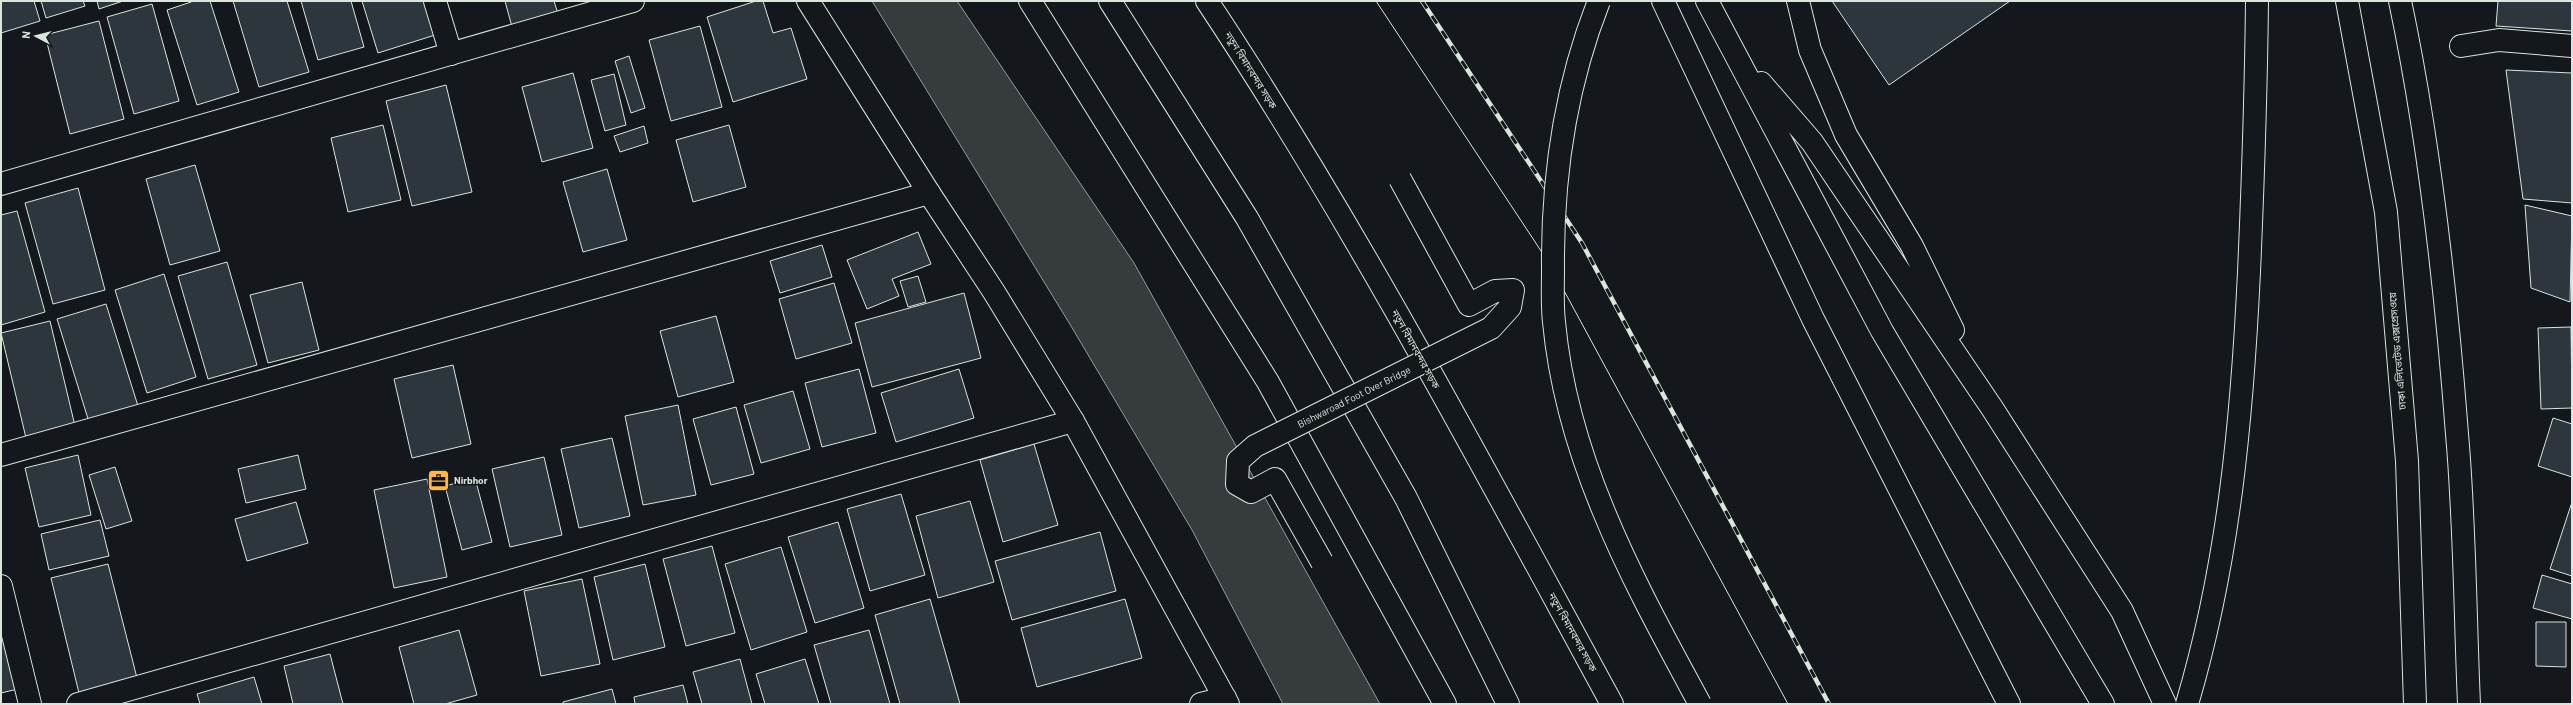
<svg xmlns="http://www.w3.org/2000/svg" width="2573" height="705" viewBox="0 0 2573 705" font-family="Barlow,'Noto Sans Bengali',sans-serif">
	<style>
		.water { fill: #363b3e; stroke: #939e99 }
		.building { fill: #2c363c; stroke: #d8e6dc }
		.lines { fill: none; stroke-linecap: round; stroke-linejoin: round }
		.street-casing { stroke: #d8e6dc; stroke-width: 24 }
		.secondary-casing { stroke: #d8e6dc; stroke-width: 24 }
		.highway-casing { stroke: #d8e6dc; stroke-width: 24 }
		.street { stroke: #14181c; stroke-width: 22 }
		.secondary { stroke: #14181c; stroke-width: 22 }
		.highway { stroke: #14181c; stroke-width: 22 }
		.tram { stroke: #d8e6dc; stroke-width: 1 }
		.rail-casing { stroke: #d8e6dc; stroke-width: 4.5 }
		.rail { stroke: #14181c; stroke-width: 3; stroke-dasharray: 9; stroke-linecap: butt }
		.street-bridge-casing { stroke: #d8e6dc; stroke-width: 24; stroke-linecap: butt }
		.highway-bridge-casing { stroke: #d8e6dc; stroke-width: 24; stroke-linecap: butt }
		.street-bridge { stroke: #14181c; stroke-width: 22 }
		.highway-bridge { stroke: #14181c; stroke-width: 22 }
		.labels { text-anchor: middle; stroke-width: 3; stroke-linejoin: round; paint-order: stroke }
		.street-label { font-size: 10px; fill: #d8e6dc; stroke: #14181c }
		.poi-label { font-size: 10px; font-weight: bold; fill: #d8e6dc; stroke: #14181c; text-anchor: start }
	</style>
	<rect width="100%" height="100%" fill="#14181c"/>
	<path class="water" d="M872,1H957L1134,263L1380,704H1283L1192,530L1071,326Z"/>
	<path class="building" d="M1,1H34L40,21L1,33Z
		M41,1H83L85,6L46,18Z
		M97,1H123L99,9Z
		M194,1H210L239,92L197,105L167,10Z
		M233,1H287L309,72L259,87Z
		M301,1H351L364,47L318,60Z
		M362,1H424L435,35L378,53Z
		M505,1H554L558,14L512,27Z
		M756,1H763L773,33L791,28L807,79L733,102L707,17Z
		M1832,1H2010L1889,85Z
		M2498,1H2572V31L2496,26Z
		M152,4L179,101L134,114L107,17Z
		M99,21L124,119L70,134L45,35Z
		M700,26L722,107L671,121L649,40Z
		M629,56L645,108L631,113L615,61Z
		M2506,70L2572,73V203L2523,199Z
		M573,73L593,148L542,162L522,87Z
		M614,74L626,125L605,131L591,80Z
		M446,85L472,192L412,206L386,101Z
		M383,125L401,200L348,212L331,138Z
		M729,125L746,187L693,202L676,140Z
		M644,126L648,143L620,152L614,136Z
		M195,165L220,251L170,265L146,179Z
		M607,169L627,240L583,252L563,182Z
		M78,188L105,290L53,304L25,203Z
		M2525,205L2572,216L2570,302L2531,288Z
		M17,211L45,312L1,325V215Z
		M918,232L931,264L892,279L899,296L867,309L847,260Z
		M822,245L832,277L780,293L770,261Z
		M227,262L257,365L208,379L178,276Z
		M164,274L196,377L147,393L115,290Z
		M918,276L926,302L908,307L900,281Z
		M302,282L319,350L268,363L250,295Z
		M834,283L852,343L796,359L779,299Z
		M964,293L981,358L872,387L855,323Z
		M106,304L138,406L89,422L57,319Z
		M716,316L734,382L678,397L660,331Z
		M50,321L75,426L26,438L1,333Z
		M2571,327L2572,408L2541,409L2538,328Z
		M453,365L471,444L412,458L394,379Z
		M859,369L876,433L822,447L805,383Z
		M959,369L974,418L896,442L881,393Z
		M793,391L810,449L761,463L744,405Z
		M678,405L696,495L643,505L625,416Z
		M736,407L754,474L711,485L693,419Z
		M2553,418L2572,424V477L2538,466Z
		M612,438L630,516L579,528L561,449Z
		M1034,444L1058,525L1003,542L980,460Z
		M78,455L91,515L39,527L25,468Z
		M298,455L306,489L246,503L238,469Z
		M544,457L562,535L510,547L492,469Z
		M115,467L132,521L106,529L89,475Z
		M475,478L492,542L462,550L445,486Z
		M427,479L447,577L394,588L374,490Z
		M901,494L925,575L870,591L847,509Z
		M970,501L994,582L938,598L916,516Z
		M296,502L308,543L247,561L235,519Z
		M2572,502V576L2550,569Z
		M100,520L109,556L49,570L41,534Z
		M838,522L864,608L815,623L788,537Z
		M1100,532L1116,591L1012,620L995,561Z
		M712,546L735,633L686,646L663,559Z
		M781,547L807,632L751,650L725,564Z
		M108,564L137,678L79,693L51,578Z
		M645,564L665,647L613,660L594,577Z
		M2542,575L2572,584V619L2533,608Z
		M582,579L600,664L541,676L524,591Z
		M930,599L960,704H900L875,615Z
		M1125,599L1142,658L1037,687L1021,628Z
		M2536,622H2566V667L2536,666Z
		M1,629L18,689L1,693Z
		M459,630L477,695L445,704H414L399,647Z
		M869,630L890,704H831L814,645Z
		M330,654L343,704H293L284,666Z
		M740,659L752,704H702L693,672Z
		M805,659L819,704H765L756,674Z
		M254,677L262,704H200L197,694Z
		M683,685L688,704H635L634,697Z
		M612,689L616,704H563V702Z"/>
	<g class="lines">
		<defs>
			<path id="street" d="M435,1L451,54
				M2461,46L2499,40L2572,46
				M1,184L633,1
				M1,455L929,193
				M1,586L30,704
				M78,704L1073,421
				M1201,704L1225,698"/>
			<path id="secondary" d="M808,1L929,193L994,292L1073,421L1228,704"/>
			<path id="highway" d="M1030,1L1268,382L1445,704
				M1110,1L1247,218L1406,498L1508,704
				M1207,1C1356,226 1483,467 1612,704
				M1663,1L1813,319L2009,704
				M1707,1L1882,331L2103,704
				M1798,1L1810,50L1846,135L1912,246L1953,330
				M2347,1L2386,212L2407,461L2415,704
				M2400,1C2430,143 2446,289 2457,434C2465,524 2465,614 2469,704
				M1761,83L1812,142L1992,408L2122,611L2165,704
				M2187,704C2229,562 2242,419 2249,272C2253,181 2256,91 2257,1"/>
		</defs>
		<use href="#street" class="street-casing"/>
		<use href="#secondary" class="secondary-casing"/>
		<use href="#highway" class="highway-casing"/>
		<use href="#street" class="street"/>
		<use href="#secondary" class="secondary"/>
		<use href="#highway" class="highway"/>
		<path class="tram" d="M1376,1L1549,263L1788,704"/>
		<defs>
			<path id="rail" d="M1422,1L1582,243L1829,704"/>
		</defs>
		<use href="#rail" class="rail-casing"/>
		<use href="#rail" class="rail"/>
		<defs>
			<g id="street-bridge">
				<path id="s1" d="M1322,562L1275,479L1251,492L1237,484L1238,461L1255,446L1491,328L1510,307L1513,290L1495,291L1469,305L1400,179"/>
			</g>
			<path id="highway-bridge" d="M1599,1C1565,87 1552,178 1553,270C1553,287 1552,305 1554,322C1560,386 1579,452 1604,512C1631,578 1666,641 1700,704"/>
		</defs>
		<use href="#street-bridge" class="street-bridge-casing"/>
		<use href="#highway-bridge" class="highway-bridge-casing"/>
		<use href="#street-bridge" class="street-bridge"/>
		<use href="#highway-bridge" class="highway-bridge"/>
	</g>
	<defs>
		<symbol id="office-square" viewBox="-11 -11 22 22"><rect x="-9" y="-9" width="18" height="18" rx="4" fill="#ffb74d" stroke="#14181c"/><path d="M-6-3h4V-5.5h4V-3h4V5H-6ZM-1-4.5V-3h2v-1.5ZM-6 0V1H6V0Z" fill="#111"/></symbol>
	</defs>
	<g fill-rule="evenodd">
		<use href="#office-square" x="426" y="468" width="25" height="25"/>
	</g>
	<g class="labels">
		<g class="street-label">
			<text transform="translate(1251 70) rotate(58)" y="4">নতুন বিমানবন্দর সড়ক</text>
			<text transform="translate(1416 349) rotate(61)" y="4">নতুন বিমানবন্দর সড়ক</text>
			<text transform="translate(2397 351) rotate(-95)" y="4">ঢাকা এলিভেটেড এক্সপ্রেসওয়ে</text>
			<text dy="4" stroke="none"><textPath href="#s1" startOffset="295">Bishwaroad Foot Over Bridge</textPath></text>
			<text transform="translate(1573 632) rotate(61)" y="4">নতুন বিমানবন্দর সড়ক</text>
		</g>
		<g class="poi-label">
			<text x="454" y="484">Nirbhor</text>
		</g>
	</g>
	<rect width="2573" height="705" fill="none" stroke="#d8e6dc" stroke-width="4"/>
	<g transform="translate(36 36) rotate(277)" stroke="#14181c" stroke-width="3" paint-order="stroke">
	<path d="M0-3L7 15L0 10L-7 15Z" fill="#d8e6dc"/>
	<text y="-6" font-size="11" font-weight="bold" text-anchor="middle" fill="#d8e6dc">N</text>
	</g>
</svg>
